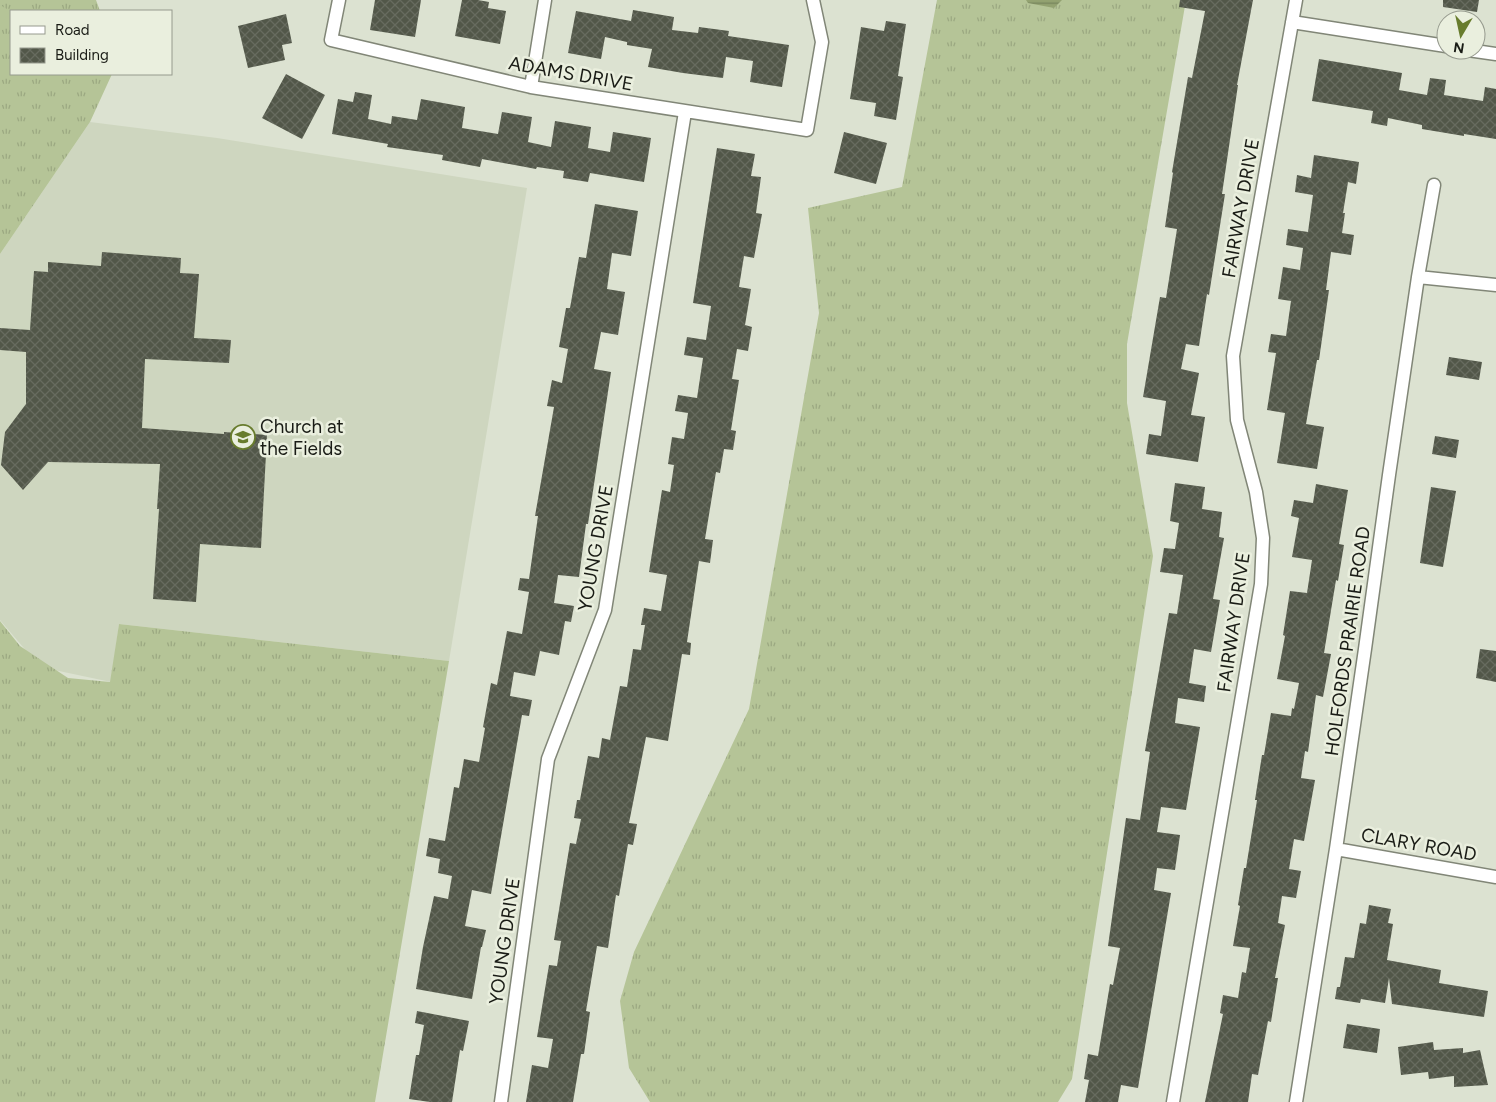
<svg xmlns="http://www.w3.org/2000/svg" width="1496" height="1102" viewBox="0 0 1496 1102" font-family="Figtree,sans-serif">
	<style>
		.built { fill: #ced6bf }
		.grass { fill: url(#grass-tufts) }
		.garden { fill: #b5c497 }
		.water { fill: url(#water-rules) }
		.building { fill: url(#building-cross-hatch) }
		.lines { fill: none; stroke-linecap: round; stroke-linejoin: round }
		.minor-casing { stroke: #818677; stroke-width: 15 }
		.minor { stroke: #fff; stroke-width: 12 }
		.labels { text-anchor: middle; stroke-width: 5; stroke-linejoin: round; paint-order: stroke }
		.street-label { font-size: 19px; fill: #191b15; stroke: #eaefde }
		.poi-label { font-size: 19px; fill: #191b15; stroke: #eaefde; text-anchor: start }
	</style>
	<defs>
		<pattern id="grass-tufts" width="24" height="20" patternUnits="userSpaceOnUse" patternTransform="scale(1.25)"><rect width="24" height="20" fill="#b5c497"/><path d="M3 7l-1-3M5 7V3M7 7l1-3M15 17l-1-3M17 17v-4M19 17l1-3" fill="none" stroke="#9ba881"/></pattern>
		<pattern id="water-rules" width="6" height="5" patternUnits="userSpaceOnUse" patternTransform="scale(1.25)"><rect width="6" height="5" fill="#93a271"/><path d="M0 2.5h6" fill="none" stroke="#77835c"/></pattern>
		<pattern id="building-cross-hatch" width="8" height="8" patternUnits="userSpaceOnUse" patternTransform="scale(1.25)"><rect width="8" height="8" fill="#525749"/><path d="M0 0l8 8M0 8l8-8" fill="none" stroke="#676b5f"/></pattern>
	</defs>
	<rect width="100%" height="100%" fill="#dce2d1"/>
	<path class="built" d="M90,122L217,138L527,188L449,661L119,624L111,682L40,667L0,620V254Z"/>
	<path class="grass" d="M0,0H96L100,11H11V74H112L90,122L0,254Z
		M937,0H1186L1127,344V403L1153,556L1072,1079L1058,1102H650L629,1068L620,1001L634,952L749,709L819,313L808,208L902,187Z
		M0,621L20,646L68,678L110,682L119,624L449,661L375,1102H0Z"/>
	<path class="garden" d="M0,5L10,11L0,26Z"/>
	<path class="water" d="M1026,0H1062L1054,8L1028,3Z"/>
	<path class="building" d="M375,0H421L415,37L370,30Z
		M462,0H478L489,2L488,8L506,11L500,44L455,36Z
		M1180,0H1253L1237,85H1238L1222,194H1225L1209,295L1207,294L1199,346L1186,344L1181,369L1199,373L1191,415L1205,417L1198,462L1146,454L1149,434L1161,436L1166,401L1143,397L1160,297L1166,298L1177,229L1165,227L1173,173L1172,172L1188,77L1192,78L1205,11L1179,7Z
		M1443,0H1479L1477,12L1443,7Z
		M633,10L674,17L672,30L698,33L699,27L729,31L728,36L789,45L782,87L750,82L753,61L726,57L723,78L683,73L648,67L652,49L627,45V42L605,37L601,59L568,53L576,11L631,21Z
		M286,14L292,43L282,45L285,60L248,68L238,26Z
		M886,21L906,24L898,76L903,77L896,120L874,116L876,103L850,99L861,27L884,31Z
		M1319,59L1402,73L1399,90L1427,95L1430,78L1446,80L1444,95L1483,101L1485,87L1496,89V139L1464,134V136L1422,129V125L1388,118L1387,126L1371,123L1373,111L1312,101Z
		M286,74L325,95L302,139L262,118Z
		M355,92L372,95L368,119L391,124L392,116L417,120L421,99L465,107L462,128L498,134L502,112L532,117L528,142L551,147L555,121L591,127L588,148L610,152L613,132L651,138L644,182L590,173L588,182L563,178L564,171L537,167L536,169L482,159L480,167L442,160L443,155L387,147L388,144L332,134L338,99L353,102Z
		M844,132L887,143L876,184L834,173Z
		M717,148L755,154L751,176L761,177L756,213L762,214L754,258L744,256L739,287L751,289L745,325L752,327L748,351L737,349L732,379L739,380L731,430L736,431L733,450L724,449L720,473L716,472L705,539L713,540L710,563L699,561L687,642L691,643L690,655L682,654L668,741L646,737L629,823L637,824L633,845L628,844L619,896L616,895L608,948L597,946L586,1011L590,1012L584,1054H581L573,1102H526L532,1065L548,1068L553,1039L537,1037L549,965L557,966L561,941L554,940L570,843L576,844L581,819L574,818L577,800H580L588,756L599,758L602,738L610,740L620,686L627,687L633,649L641,650L645,625H641L644,608L661,611L667,575L649,572L662,490L670,492L674,465L668,464L672,437L684,439L688,413L675,411L678,395L697,398L703,358L684,355L687,337L706,340L711,306L693,303Z
		M1314,155L1359,162L1356,184L1348,182L1343,213H1345L1342,233L1354,235L1351,255L1331,252L1326,290H1329L1319,360H1317L1306,424L1324,427L1317,469L1277,463L1285,413L1267,410L1276,353L1268,352L1271,334L1286,336L1291,301L1278,299L1283,267L1300,270L1303,248L1286,245L1288,229L1308,232L1313,195L1295,192L1297,175L1311,178Z
		M595,204L638,211L631,256L612,253L607,289L625,292L618,335L601,332L594,369L611,372L588,524H586L579,577L558,575L554,603L574,606L571,622L565,621L559,655L540,651L535,676L514,672L510,696L532,700L529,716L522,715L491,894L472,890L465,926L486,930L482,947H481L472,999L416,989L423,947L434,896L448,899L452,876L438,873L440,859L426,856L429,838L445,841L454,787L459,788L464,759L479,762L485,728L483,727L491,683L497,685L507,631L522,634L529,592L518,590L520,578L529,579L538,516H535L554,407L547,406L552,380L562,383L568,349L559,347L566,308H570L579,257L586,258Z
		M102,252L181,258L180,273L199,274L194,338L231,340L229,363L145,359L142,428L224,434V432L267,435L261,548L200,544L196,602L153,599L159,509H157L160,464L48,462L23,490L1,465L5,432L26,404V352L0,350V328L30,330L34,271L48,272V262L101,266Z
		M1449,357L1482,362L1479,380L1446,375Z
		M1435,436L1459,440L1456,458L1432,454Z
		M1175,483L1205,487L1202,509L1222,512L1219,537L1224,538L1213,599L1220,600L1211,652L1194,649L1189,683L1206,686L1204,702L1178,698L1175,723L1200,727L1186,810L1161,807L1157,832L1180,835L1175,870L1157,868L1154,890L1171,893L1138,1088L1121,1085L1118,1102H1085L1089,1080L1084,1079L1088,1054L1098,1056L1110,984L1113,985L1120,948L1108,946L1126,818L1140,820L1150,752L1145,751L1169,613L1177,614L1183,575L1160,572L1164,548L1175,549L1179,523L1170,521Z
		M1316,484L1348,490L1339,544L1344,545L1338,581L1336,580L1324,653L1331,654L1323,697L1316,695L1308,752L1305,751L1301,778L1315,780L1304,841L1294,839L1289,869L1301,871L1296,898L1282,896L1278,923L1285,925L1275,978H1278L1271,1022L1268,1021L1258,1075L1252,1074L1248,1102H1205L1223,1014L1220,1013L1223,995L1238,998L1242,972L1246,973L1250,948L1233,946L1240,906L1238,905L1244,868H1246L1257,800H1255L1262,755H1264L1271,713L1291,716L1292,708L1294,709L1299,683L1277,679L1285,636L1283,635L1290,591L1307,593L1312,560L1292,557L1299,518L1291,516L1294,500L1313,503Z
		M1431,487L1456,491L1443,567L1420,563Z
		M1480,649L1496,651V682L1476,678Z
		M1369,905L1391,909L1388,923L1393,924L1387,960L1441,970L1439,983L1488,991L1484,1017L1392,1004L1389,978L1385,1003L1361,999L1360,1003L1335,999L1337,987H1340L1345,957L1354,958L1360,923L1366,924Z
		M417,1011L469,1021L463,1051L460,1050L452,1102H430L409,1099L416,1055H419L424,1025L415,1023Z
		M1347,1024L1380,1029L1377,1053L1343,1048Z
		M1433,1042L1434,1050L1463,1048V1053L1480,1050L1488,1085L1454,1087V1076L1429,1079L1428,1072L1401,1075L1398,1047Z"/>
	<g class="lines">
		<defs>
			<path id="minor" d="M339,0L331,40L531,87L807,130L822,42L813,0
				M1292,22L1446,46
				M1468,50L1496,54
				M531,87L545,0
				M1418,277L1496,285
				M1336,849L1496,877
				M501,1102L548,759L605,610L685,112
				M1173,1102L1261,584L1263,538L1256,492L1237,420L1233,356L1296,0
				M1296,1102L1336,849L1365,649L1389,475L1418,277L1434,185"/>
		</defs>
		<use href="#minor" class="minor-casing"/>
		<use href="#minor" class="minor"/>
	</g>
	<defs>
		<symbol id="school-ring" viewBox="-11 -11 22 22"><circle r="9.5" fill="#eaefde" stroke="#687c2d" stroke-width="1.5"/><path d="M0-5L7-2L0 1L-7-2ZM-4 1L0 2.5L4 1V4Q0 6-4 4Z" fill="#687c2d"/></symbol>
	</defs>
	<g fill-rule="evenodd">
		<use href="#school-ring" x="229" y="423" width="28" height="28"/>
	</g>
	<g class="labels">
		<g class="street-label">
			<text transform="translate(571 73) rotate(10)" y="7">ADAMS DRIVE</text>
			<text transform="translate(1240 208) rotate(-80)" y="7">FAIRWAY DRIVE</text>
			<text transform="translate(595 548) rotate(-80)" y="7">YOUNG DRIVE</text>
			<text transform="translate(1233 622) rotate(-82)" y="7">FAIRWAY DRIVE</text>
			<text transform="translate(1347 641) rotate(-82)" y="7">HOLFORDS PRAIRIE ROAD</text>
			<text transform="translate(1419 844) rotate(10)" y="7">CLARY ROAD</text>
			<text transform="translate(504 941) rotate(-82)" y="7">YOUNG DRIVE</text>
		</g>
		<g class="poi-label">
			<text x="260" y="433">Church at<tspan x="260" dy="22">the Fields</tspan></text>
		</g>
	</g>
	<rect x="10" y="10" width="162" height="65" fill="#eaefde" stroke="#969a8e"/>
	<rect x="20" y="26" width="25" height="8" fill="#ffffff" stroke="#969a8e"/>
	<text x="55" y="35" font-size="15" fill="#191b15">Road</text>
	<rect x="20" y="48" width="25" height="15" fill="url(#building-cross-hatch)" stroke="#969a8e"/>
	<text x="55" y="60" font-size="15" fill="#191b15">Building</text>
	<g transform="translate(1461 35) rotate(189)"><circle r="24" fill="#eaefde" stroke="#969a8e"/>
	<path d="M0-4L9 19L0 12L-9 19Z" fill="#687c2d"/>
	<text y="-8" font-size="14" font-weight="bold" text-anchor="middle" fill="#191b15">N</text>
	</g>
</svg>
